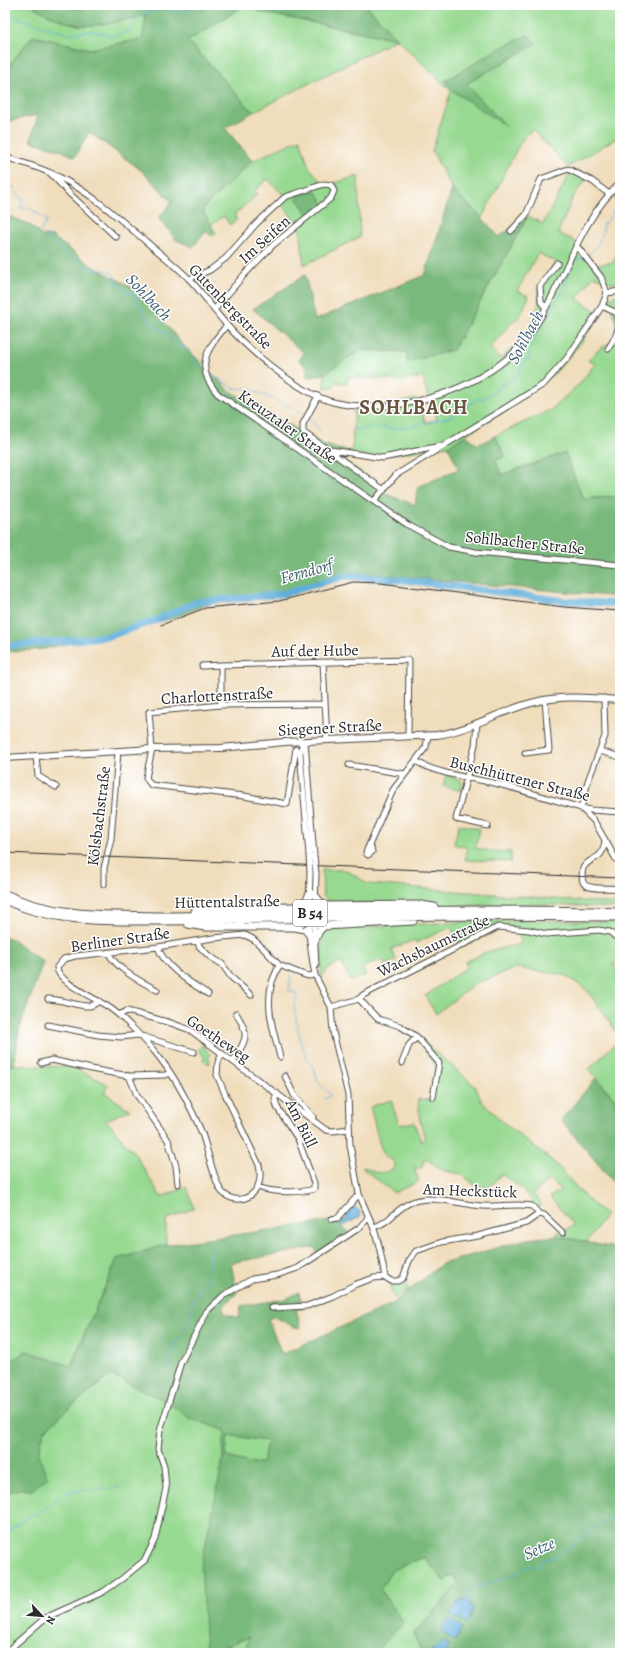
<svg xmlns="http://www.w3.org/2000/svg" width="625" height="1658" viewBox="0 0 625 1658" font-family="Alegreya,serif">
	<style>
		.green { fill: #97d991; stroke: #61825e; fill-rule: evenodd }
		.forest { fill: #79b97b; stroke: #527253; fill-rule: evenodd }
		.water { fill: #61afdb; stroke: #466d83 }
		.lines { fill: none; stroke-linecap: round; stroke-linejoin: round }
		.stream { stroke: #61afdb; stroke-width: 1 }
		.river { stroke: #61afdb; stroke-width: 7 }
		.minor-casing { stroke: #494641; stroke-width: 7 }
		.major-casing { stroke: #494641; stroke-width: 8 }
		.highway-casing { stroke: #494641; stroke-width: 9 }
		.minor { stroke: #fff; stroke-width: 5 }
		.major { stroke: #fff; stroke-width: 6 }
		.highway { stroke: #fff; stroke-width: 7 }
		.rail { stroke: #2b2b2b; stroke-width: 1 }
		.minor-bridge-casing { stroke: #494641; stroke-width: 7; stroke-linecap: butt }
		.highway-bridge-casing { stroke: #494641; stroke-width: 9; stroke-linecap: butt }
		.minor-bridge { stroke: #fff; stroke-width: 5 }
		.highway-bridge { stroke: #fff; stroke-width: 7 }
		.labels { text-anchor: middle; stroke-width: 3; stroke-linejoin: round; paint-order: stroke }
		.shield { fill: #fff; stroke: #6b6b6b; stroke-width: 1 }
		.shield-label { font-size: 15px; font-weight: bold; fill: #2b2b2b }
		.street-label { font-size: 16px; fill: #2b2b2b; stroke: #fff }
		.water-label { font-size: 17px; font-style: italic; fill: #416071; stroke: #fff }
		.district-label { font-size: 20px; font-weight: bold; letter-spacing: 1px; fill: #695440; stroke: #fff }
	</style>
	<rect width="100%" height="100%" fill="#fff"/>
	<filter id="ink" filterUnits="userSpaceOnUse"><feTurbulence type="fractalNoise" baseFrequency=".025" numOctaves="2"/><feDisplacementMap in="SourceGraphic" scale="8" xChannelSelector="R" yChannelSelector="G"/><feConvolveMatrix kernelMatrix="1 2 1 2 8 2 1 2 1" color-interpolation-filters="sRGB"/></filter>
	<filter id="wash" filterUnits="userSpaceOnUse"><feTurbulence type="fractalNoise" baseFrequency=".012" numOctaves="4" result="noise"/><feDisplacementMap in="SourceGraphic" scale="16" xChannelSelector="R" yChannelSelector="G"/><feGaussianBlur stdDeviation="0.9" result="paint"/><feColorMatrix in="noise" values="0 0 0 0 0 0 0 0 0 0 0 0 0 0 0 0 0 1.4 0 .05"/><feComposite in="paint" operator="in"/></filter>
	<g filter="url(#wash)">
		<rect width="100%" height="100%" fill="#f0ddbc"/>
		<path class="green" d="M5,5H32L41,11L147,5H255L259,12L396,39L366,5H620V136L568,167L532,129L520,143L482,218L452,189L432,151L451,91L397,39L253,112L188,41L237,9L173,41L138,40L90,49L33,36L5,70ZM528,35L535,44L466,84Z
			M300,139L309,167L325,186L358,176L360,237L304,265L300,228L281,203L284,196L268,179L254,191L257,195L234,215L237,219L230,225L224,216L211,225L203,212L204,207L252,161Z
			M572,169L588,177L573,197L558,233L573,240L596,265L614,262L620,240V285L593,276L577,299L600,313L582,342L556,372L527,396L448,446L383,456L343,455L352,451L354,409L419,399L425,422L437,420L433,402L429,403L423,377L399,381L388,379L348,377L346,384L335,382L333,388L324,387L325,374L347,358L362,350L407,352V361L453,350L528,216L543,224ZM538,253L556,262L539,286V303L530,329L517,344L501,359L490,348L515,319L519,318L529,296L517,291Z
			M620,294V335L614,314L606,299Z
			M620,336V496L583,499L565,453L500,475L496,461L505,456L495,436L552,409L579,384L595,364L588,360L597,351Z
			M446,775L461,780L462,782L461,791L443,786Z
			M459,824L480,829L475,848L490,851L511,852V862L465,860L468,848L454,844Z
			M322,870H346L368,884L618,904V908L530,904L456,906L406,903H349L327,901L323,896Z
			M523,920L620,922V967L612,964L620,976V1037L586,989L564,975L516,968L473,985L436,1014L425,996L467,967L465,962L489,951L521,944L519,932L503,928L461,947L451,927L416,943L415,940L391,949L396,960L385,965L382,959L362,968L366,975L351,981L341,962L327,969L326,973L321,978L322,931L330,928C394,926 459,921 523,920Z
			M411,1031L475,1086L482,1102L505,1124L555,1163L585,1197L606,1215L587,1242L557,1236L558,1232H563L574,1225L550,1197L561,1189L549,1180L533,1194L542,1204L537,1208L533,1206V1201L519,1187L501,1174L490,1187H477L462,1174L445,1171L424,1158L422,1168H414L419,1181L394,1193L362,1168L366,1167C373,1175 388,1174 395,1167L394,1161C392,1160 388,1159 386,1157C379,1150 374,1118 370,1107L391,1100L399,1125L414,1122L421,1141L425,1139L420,1121L418,1099L431,1100L436,1067Z
			M620,1039V1105L589,1069Z
			M203,1045L210,1055L208,1056L210,1063L208,1064L204,1060V1057L198,1049Z
			M14,1065L73,1067L109,1085L104,1092L130,1110L106,1120L135,1154L161,1197L187,1187L194,1208L166,1220V1245L117,1259L70,1367L26,1351L5,1365V1067Z
			M404,1281L409,1290L394,1298L390,1287Z
			M111,1375L164,1400L191,1419L225,1430L206,1653L250,1637L245,1653H5V1493L20,1489L32,1490L44,1471L38,1455L44,1431L74,1404Z
			M228,1435L267,1441L263,1462L255,1464L226,1457Z
			M425,1557L444,1581L453,1574L458,1584L414,1634L421,1652L374,1653L403,1623L380,1590L392,1570Z"/>
		<path class="forest" d="M32,5H245L188,41L253,112L225,128L252,161L204,207L203,212L216,233L212,236L205,231L193,247L176,240L165,225L158,219L172,202L141,170L89,132L75,157L60,150L30,141L38,115L5,122V70L33,36L90,49L142,39L146,15C132,19 91,28 77,25C61,21 44,14 32,5Z
			M255,5H366L397,39L259,12Z
			M528,35L536,44L466,84L506,126L453,91L445,81L496,50Z
			M452,189L482,218L499,237L528,216L453,350L407,362V352L362,350L347,358L325,374L307,378V368L299,360L304,353L253,309L305,275L315,320L425,275Z
			M315,190L324,204L308,215L296,197Z
			M5,215L29,224L42,236L53,237L92,266L137,290L184,346L230,391L319,442L337,449L352,451L343,455L344,460L382,487L386,494L415,505L418,487L459,469L448,446L466,435L478,445L495,436L505,456L496,461L501,475L565,453L583,499L620,496V597L350,572L295,594L217,602L197,608L174,618L44,649L5,652Z
			M5,938H10L43,962L19,1030L14,1065L5,1067Z
			M596,1078L620,1105V1190L561,1120Z
			M338,1218L345,1220L340,1225L348,1232L317,1254L315,1247L231,1263L237,1293L224,1306L223,1310L226,1314L239,1318L241,1306L286,1299L299,1292L303,1309H296L301,1328C291,1328 284,1319 272,1317L268,1320L282,1354L392,1304L442,1264L527,1239L557,1236L620,1249V1653H446L449,1645L430,1651V1653H417L421,1652L414,1634L458,1584L453,1574L444,1581L424,1557L392,1570L380,1590L404,1623L374,1653H260V1650H257L258,1653H245L249,1637L206,1653L201,1566L223,1461L225,1430L191,1419L164,1400L111,1375L74,1404L44,1431L38,1455L48,1477L32,1490L20,1489L5,1493V1365L26,1351L71,1366L117,1259L166,1245L331,1221ZM228,1435L267,1441L263,1462L255,1464L226,1457ZM467,1600L473,1609L467,1624L451,1614L463,1601Z"/>
		<path class="water" d="M353,1206L360,1211L361,1216L342,1227L340,1225L345,1220L350,1207Z
			M464,1598L467,1600L473,1609L467,1624L450,1615L455,1609L456,1604L463,1601Z
			M449,1619L462,1627L455,1641L448,1637L442,1631L444,1625Z
			M442,1641L449,1645L446,1653H430Z"/>
		<g class="lines">
			<path class="stream" d="M5,11L7,5
				M5,13L33,23
				M36,24L68,34L91,31L115,36L129,31L137,17L159,9L185,12L199,5
				M5,187L9,185L15,188L16,195L24,200L20,207L33,210L47,221L41,231L60,250L92,270H106L113,274C118,285 122,290 134,295C140,307 145,318 156,327C167,335 170,332 178,346L188,349L194,361L202,368
				M587,256C597,249 604,236 603,224L608,220L620,202
				M208,372L233,388L250,389L306,414
				M309,417L322,433
				M352,429L362,430L372,427L375,430L381,427L394,429L408,427L447,418L462,411L477,399H481L491,394L500,387L501,384H505L508,381L512,380L515,375L519,374L522,366L525,363V360L529,359C526,345 553,310 560,296C566,285 569,273 574,262L577,259L585,258
				M291,974L289,991L297,993L294,1009L300,1039L304,1052L314,1069L319,1083L331,1095L325,1099
				M184,1331L192,1313C188,1302 202,1288 207,1279C211,1273 208,1267 208,1261C208,1256 210,1250 212,1245
				M168,1371L172,1348L182,1334
				M5,1534L31,1515L38,1514L64,1493L75,1491L100,1490L120,1487
				M467,1599L468,1594L474,1587C485,1586 506,1578 517,1573C527,1568 524,1567 537,1566L543,1560L558,1556L561,1552L572,1546L592,1528L601,1524L620,1511"/>
			<path class="river" d="M5,646L65,641L110,636L156,620L197,602L282,594L345,576L404,580L566,601L620,604"/>
		</g>
	</g>
	<g filter="url(#ink)">
		<g class="lines">
			<defs>
				<path id="minor" d="M5,157C23,163 42,168 59,177C93,194 121,220 150,245C163,256 178,267 190,280C203,293 213,310 226,324C249,351 299,393 333,402C360,409 392,407 418,401C451,393 483,379 509,357C561,310 567,233 620,183
					M51,174L71,195L116,237
					M511,231L526,215L541,179L568,169L592,181L609,194
					M576,245L601,277L607,293
					M189,279L210,270L226,258L256,224L285,197L324,184L331,185L334,191L331,198L273,245L244,275L214,310
					M607,293L620,291
					M602,306L617,313C621,329 616,336 608,349
					M546,308L541,302L540,286L557,263
					M227,325C207,349 193,367 218,394L408,525L449,547L476,552L620,565
					M318,396L303,424V432L384,490
					M331,450L383,458L440,446
					M374,501L396,475L544,384L568,357L602,306L607,293
					M323,662L327,740
					M202,666L221,665
					M604,698L605,736L588,781L581,808L594,821L616,859
					M221,705V665L409,660L408,736
					M477,723L475,745L456,819L488,826
					M305,742L314,856
					M305,742L302,745L300,753L309,854
					M296,749L287,804L244,796L151,785L146,778L152,749L149,712L221,705L325,704
					M600,751L620,757
					M525,753L549,750L545,700
					M36,756L38,776L56,787
					M416,761C432,773 477,779 498,784C526,791 554,800 581,808L591,810L620,812
					M349,765L405,774
					M605,840C602,864 593,853 583,868C582,872 582,878 583,882C586,891 611,887 620,889
					M370,843L372,852L368,855L366,853L367,850L393,790L426,747L428,735
					M104,884V868L111,839L118,752
					M309,909L310,873
					M315,909L316,873
					M314,924L316,966
					M198,941L199,946L209,956L222,964L231,977L251,995
					M158,947C164,967 191,983 208,994
					M108,952C117,970 140,981 157,990
					M279,965C277,971 274,976 272,982C265,1007 274,1033 280,1057
					M48,999C61,999 80,1007 90,1006C94,1005 96,1004 99,1001
					M359,999L378,1019L400,1026L417,1037L439,1063L433,1097
					M331,1007L359,999L363,995L498,927L529,930L546,934L599,930L610,932L620,941
					M119,1015L127,1011L171,1023L190,1030L326,1130L333,1131L349,1129
					M48,1025L98,1035L121,1037L138,1035L194,1052
					M222,1054L218,1062L217,1075L225,1094L259,1165C261,1174 261,1183 255,1191C247,1201 233,1202 223,1193C214,1184 207,1145 201,1131C189,1103 175,1076 155,1052C145,1040 123,1017 110,1008C99,1000 56,982 57,967L64,959L75,956L158,947L213,938L245,935L253,939L262,947L279,965L302,974L308,976L315,975
					M233,1061C246,1039 251,1037 236,1013
					M41,1063L52,1060L96,1070L129,1076L165,1075L170,1073
					M402,1063L409,1045L417,1037
					M129,1076L137,1095L168,1140L176,1166L178,1184
					M285,1076L294,1095L313,1117
					M258,1187C272,1193 300,1193 314,1189V1183L298,1139L277,1107L275,1099L277,1093
					M368,1215C378,1235 381,1255 385,1277
					M332,1219L338,1218L359,1194
					M374,1227C390,1223 397,1207 412,1202C434,1194 460,1205 483,1206C499,1207 515,1203 532,1206L539,1214L544,1215L563,1233
					M272,1308L307,1306L333,1296L356,1284L374,1278L385,1277L391,1281H398L403,1278L409,1261L416,1251L442,1242L478,1236L526,1223L539,1214
					M5,1653L45,1618L103,1592L123,1578L145,1560L155,1539L166,1488L164,1466L158,1449L160,1431L181,1362L207,1311L224,1295L252,1279L277,1275L298,1268L359,1228L367,1219L368,1215L359,1194L350,1145L348,1095L333,1032L331,1007L315,975L313,964L309,934V924"/>
				<path id="major" d="M5,758L152,749L221,748L285,742L437,735C471,730 501,710 535,702C563,695 591,698 620,700"/>
				<path id="highway" d="M5,894C56,918 113,915 168,916C318,913 469,907 620,912
					M316,897L323,906
					M5,900C55,924 113,921 168,921L449,916L620,917
					M297,908L307,900L310,893
					M319,909L323,906L421,905L434,907
					M195,911L233,908L293,907L299,909
					M188,924L205,927H295L305,929L309,934
					M319,924L324,926L413,921
					M314,942L319,931L324,926"/>
			</defs>
			<use href="#minor" class="minor-casing"/>
			<use href="#major" class="major-casing"/>
			<use href="#highway" class="highway-casing"/>
			<use href="#minor" class="minor"/>
			<use href="#major" class="major"/>
			<use href="#highway" class="highway"/>
			<path class="rail" d="M161,625L205,608L279,601L353,582L381,583L564,607L620,611
				M5,853L620,878"/>
			<defs>
				<path id="minor-bridge" d="M309,854L310,873
					M314,856L316,873
					M309,924V909
					M314,924L315,909"/>
				<path id="highway-bridge" d="M299,909L309,917L300,924
					M319,924L314,917L319,909"/>
			</defs>
			<use href="#minor-bridge" class="minor-bridge-casing"/>
			<use href="#highway-bridge" class="highway-bridge-casing"/>
			<use href="#minor-bridge" class="minor-bridge"/>
			<use href="#highway-bridge" class="highway-bridge"/>
		</g>
	</g>
	<g class="labels">
		<rect class="shield" x="293" y="900" width="34" height="26" rx="3"/>
		<g class="shield-label">
			<text x="310" y="918">B 54</text>
		</g>
		<g class="street-label">
			<text transform="translate(264 239) rotate(-42)" y="6">Im Seifen</text>
			<text transform="translate(231 306) rotate(46)" y="6">Gutenbergstraße</text>
			<text transform="translate(288 426) rotate(35)" y="6">Kreuztaler Straße</text>
			<text transform="translate(525 542) rotate(6)" y="6">Sohlbacher Straße</text>
			<text transform="translate(315 650) rotate(-1)" y="6">Auf der Hube</text>
			<text transform="translate(217 695) rotate(-3)" y="6">Charlottenstraße</text>
			<text transform="translate(330 727) rotate(-3)" y="6">Siegener Straße</text>
			<text transform="translate(520 778) rotate(14)" y="6">Buschhüttener Straße</text>
			<text transform="translate(98 816) rotate(-83)" y="6">Kölsbachstraße</text>
			<text transform="translate(227 901) rotate(-1)" y="6">Hüttentalstraße</text>
			<text transform="translate(120 939) rotate(-8)" y="6">Berliner Straße</text>
			<text transform="translate(433 945) rotate(-26)" y="6">Wachsbaumstraße</text>
			<text transform="translate(219 1038) rotate(34)" y="6">Goetheweg</text>
			<text transform="translate(302 1123) rotate(64)" y="6">Am Büll</text>
			<text transform="translate(470 1190) rotate(2)" y="6">Am Heckstück</text>
		</g>
		<g class="water-label">
			<text transform="translate(149 297) rotate(47)" y="6">Sohlbach</text>
			<text transform="translate(525 337) rotate(-62)" y="6">Sohlbach</text>
			<text transform="translate(306 571) rotate(-15)" y="6">Ferndorf</text>
			<text transform="translate(539 1548) rotate(-24)" y="6">Setze</text>
		</g>
		<g class="district-label">
			<text x="414" y="414">SOHLBACH</text>
		</g>
	</g>
	<rect width="625" height="1658" fill="none" stroke="#fff" stroke-width="20"/>
	<g transform="translate(42 1616) rotate(116)" stroke="#ffffff" stroke-width="3" paint-order="stroke">
	<path d="M0-3L7 15L0 10L-7 15Z" fill="#2b2b2b"/>
	<text y="-6" font-size="11" font-weight="bold" text-anchor="middle" fill="#2b2b2b">N</text>
	</g>
</svg>
